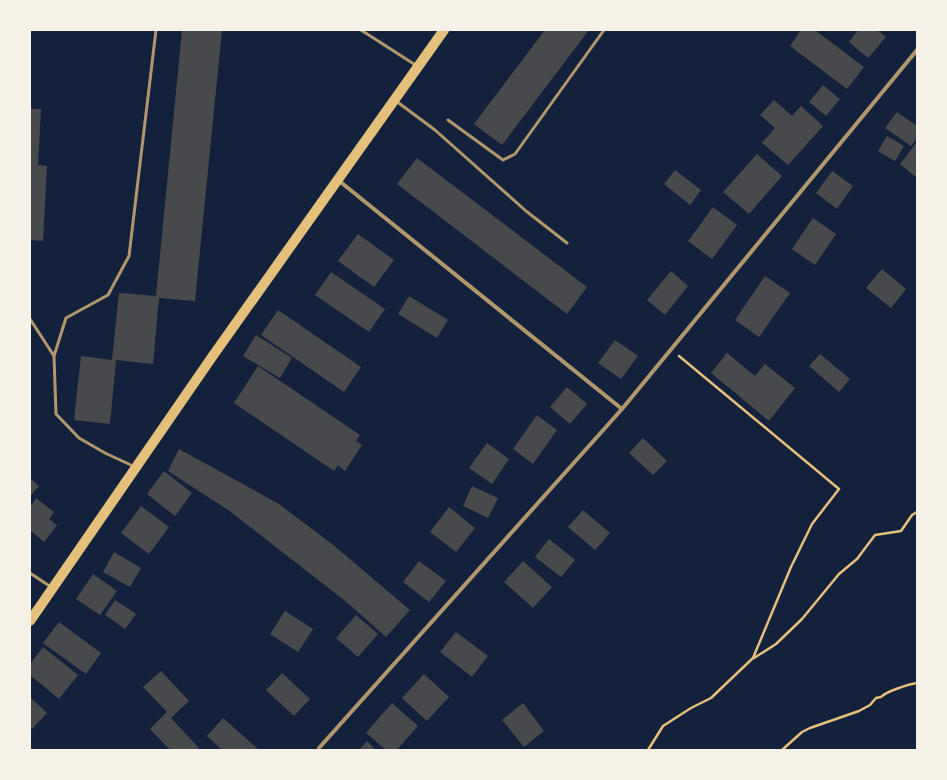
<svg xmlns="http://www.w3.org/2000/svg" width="947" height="780" viewBox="0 0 947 780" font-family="'PT Sans',sans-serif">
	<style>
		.building { fill: #48494c }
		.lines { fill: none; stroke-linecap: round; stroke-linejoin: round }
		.path { stroke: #e5c07b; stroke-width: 2.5 }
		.service { stroke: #b1986c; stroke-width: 3 }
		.minor { stroke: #b1986c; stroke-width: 4 }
		.primary { stroke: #e5c07b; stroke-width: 10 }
	</style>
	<rect width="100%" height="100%" fill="#14213d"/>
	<path class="building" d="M182,30H222L195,301L159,298L153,364L116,360L110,424L74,420L81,356L112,360L119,293L156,296Z
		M545,30H589L502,145L474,124Z
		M801,30H815L864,67L847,89L790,46Z
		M858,30H877L886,37L868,58L849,42Z
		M823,85L840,99L826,116L809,102Z
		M774,100L792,116L801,106L823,126L788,165L762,143L775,128L760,115Z
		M30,109H41L38,165L47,166L43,241L30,240Z
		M897,112L917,126V138L911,146L885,128Z
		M887,136L904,146L895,161L878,151Z
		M917,142V178L900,164Z
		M757,154L782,176L749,214L723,192Z
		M417,158L587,287L567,314L397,184Z
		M675,170L701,190L690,205L664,184Z
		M832,171L853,186L837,209L816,193Z
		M713,207L737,225L712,259L688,241Z
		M813,218L836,234L815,265L792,249Z
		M358,234L394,260L374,287L338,261Z
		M882,269L906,289L891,308L866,288Z
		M671,271L688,286L665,315L647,300Z
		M331,272L385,309L369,332L315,295Z
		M765,276L790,293L759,337L735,320Z
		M409,296L448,320L437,338L398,314Z
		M278,310L361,367L344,392L261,335Z
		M256,335L292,358L280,378L243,356Z
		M615,340L638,356L621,379L598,363Z
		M727,353L755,376L765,364L795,388L769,421L711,373Z
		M820,354L850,379L839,392L809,366Z
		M258,366L360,435L356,441L362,445L345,471L338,465L334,471L234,403Z
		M567,387L587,404L570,424L550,407Z
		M537,415L557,430L533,464L513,449Z
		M643,438L667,461L653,475L629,453Z
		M487,443L509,459L492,484L469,468Z
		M179,449L279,504L332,544L410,610L386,637L349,604L231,512L168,471Z
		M164,471L192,493L175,516L147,494Z
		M30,478L39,486L30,496Z
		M472,486L498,498L488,518L463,506Z
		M36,498L54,512L49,519L57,525L44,542L30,530V503L32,505Z
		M141,506L169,527L149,554L121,533Z
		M449,507L475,528L456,552L430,532Z
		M583,510L610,533L595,550L568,527Z
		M549,539L575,560L561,577L535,557Z
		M114,552L141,568L130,587L103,572Z
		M419,561L446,581L429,602L403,582Z
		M523,561L552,587L533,608L504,582Z
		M93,574L117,591L100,615L76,599Z
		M115,600L136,614L125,629L105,615Z
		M285,611L313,629L298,652L270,634Z
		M356,615L378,634L358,657L336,638Z
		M59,622L101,653L86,674L43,643Z
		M456,632L488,656L472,677L440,652Z
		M43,647L78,675L59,699L30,675V664Z
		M161,671L189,701L171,718L199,748L196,750H170L150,729L167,712L143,687Z
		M282,673L310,699L294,716L266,690Z
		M424,674L449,697L427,721L402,698Z
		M30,697L47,713L32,729L30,726Z
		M392,703L418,726L397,750H386L366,733Z
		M523,703L544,731L524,747L502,720Z
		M223,718L259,750H222L207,736Z
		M367,741L376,750H359Z"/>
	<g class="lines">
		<path class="path" d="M754,658L776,644L802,619L839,574L857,559L875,535L901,531L912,515L917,512
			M648,750L663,726L691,708L711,698L753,658L791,567L812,524L839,489L679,356
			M782,750L802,732L810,728L859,711L870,705L876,698L881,697C885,692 909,684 917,683"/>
		<path class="service" d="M361,30L417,66
			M396,101L435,130L526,211L567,243
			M448,120L503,160L515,154L604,30
			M30,319L54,356L56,414L79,438L105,453L133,466
			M54,356L66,318L108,295L129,256L156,30
			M30,573L51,587"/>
		<path class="minor" d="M338,180L622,409
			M319,748L622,409L917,50"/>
		<path class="primary" d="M30,621L212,357L444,30"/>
	</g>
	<rect width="947" height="780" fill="none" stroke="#f6f1e7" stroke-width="62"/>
</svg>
